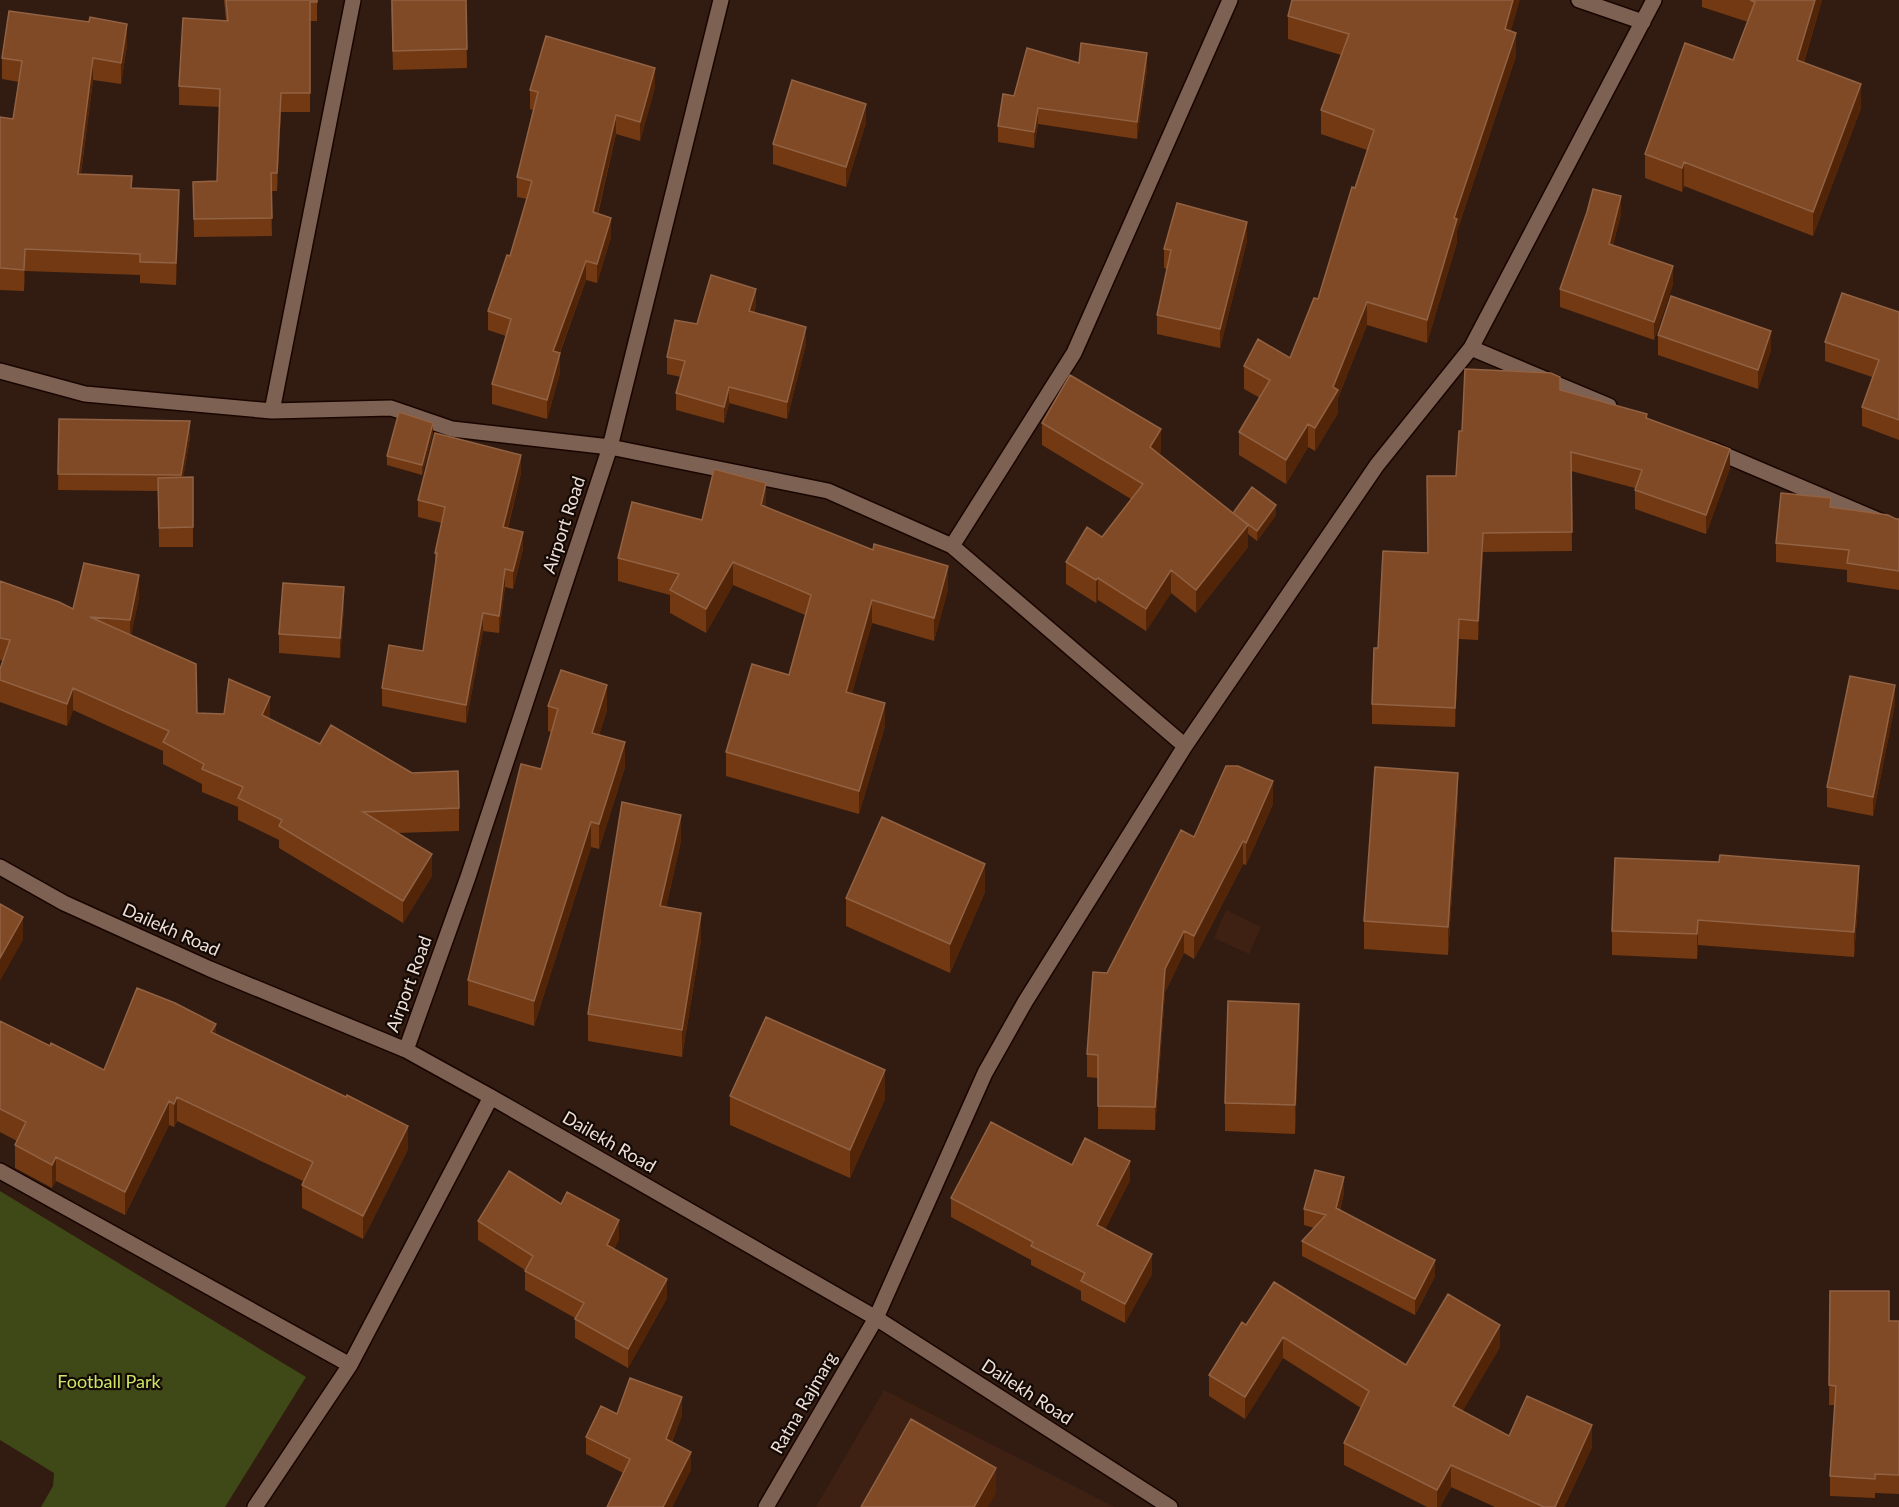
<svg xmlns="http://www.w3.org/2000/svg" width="1899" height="1507" viewBox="0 0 1899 1507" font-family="Lato,sans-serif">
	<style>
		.built { fill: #3e2112 }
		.green { fill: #3f4817 }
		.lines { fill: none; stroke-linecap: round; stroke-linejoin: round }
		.street-casing { stroke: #190500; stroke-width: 18 }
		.street { stroke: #7d6153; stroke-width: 15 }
		.wall { fill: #723912 }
		.shaded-wall { fill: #532508 }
		.building { fill: #804a27; stroke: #916243; stroke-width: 1.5 }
		.labels { text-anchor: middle; stroke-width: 4.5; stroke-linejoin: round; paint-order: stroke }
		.street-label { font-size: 18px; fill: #efdfd7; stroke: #130905 }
		.park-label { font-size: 18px; fill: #cce566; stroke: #130905 }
	</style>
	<rect width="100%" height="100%" fill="#321b10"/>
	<path class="built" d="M1226,910L1261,927L1249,954L1214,938Z
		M884,1390L1115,1507H816Z"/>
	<path class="green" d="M0,1191L306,1377L225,1507H41L53,1486L54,1473L0,1440Z"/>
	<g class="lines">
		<defs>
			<path id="street" d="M1579,0L1643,22
				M1471,348L1609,406
				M0,371L85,394L272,411L391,408L452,429L610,447L828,491L952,546L1185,746
				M272,411L353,0
				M1711,449L1899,529
				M952,546L1074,353L1230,0
				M0,867L64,903L210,969L406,1050L491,1097L876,1318L1170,1507
				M406,1050L468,877L610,447L721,0
				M0,1171L350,1365
				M255,1507L350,1365L491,1097
				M766,1507L876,1318L985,1073L1025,1002L1185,746L1377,465L1471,348L1654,0"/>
		</defs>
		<use href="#street" class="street-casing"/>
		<use href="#street" class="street"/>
	</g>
	<path class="wall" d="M224,0H317V21H310V112H281L277,191H271L272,236L194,237L193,182L217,181L220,107L179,105V86L226,21Z
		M391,0H466L467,68L393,70Z
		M1702,0H1822L1804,62L1861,108L1813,236L1684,186L1682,192L1645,178V154L1733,60L1748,22L1702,7Z
		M1288,16L1511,31L1516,56L1457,231V242L1427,343L1367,325L1338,398V413L1315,451L1308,447L1286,484L1239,455V432L1260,398L1244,389V366L1290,358L1318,299L1367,150L1321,134V110L1341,55L1288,39Z
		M89,22L127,45L121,84L93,80L81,174L132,188L179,212L176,285L140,283V275L25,271L24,291L0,290V117L13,119L19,82L2,79V58Z
		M1079,63L1147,69L1137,139L1038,124L1034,148L998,142V126L1014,96Z
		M655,87L640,141L616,134L598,214L611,237L597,283L586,280L560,353V373L547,419L492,404V384L506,336L488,330V311L510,256L527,199L517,197V177L533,110L530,109V90Z
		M866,123L846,187L773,164V144Z
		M1621,214L1613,245L1673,284L1654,340L1560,307V289Z
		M1247,241L1220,348L1157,334V315L1167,269L1164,268V249Z
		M756,306L754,313L806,344L787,419L729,403L724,423L676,410V393L681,377L667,374V357L697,324Z
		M1899,312V440L1862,426V407L1872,377L1825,361V342Z
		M1658,335L1771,350L1758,389L1658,355Z
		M1560,390L1647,419L1730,468L1706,534L1635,509V488L1571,471L1572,551L1483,552L1478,640L1459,639L1455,727L1372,724V704L1378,648L1428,553L1456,476L1462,431Z
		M59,419L190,438L183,477H193V547H159L158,491L58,490Z
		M1042,423L1161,451L1159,454L1233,513L1276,515L1257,541L1248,534V547L1196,613L1171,593L1146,631L1098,600L1096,603L1066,584V562L1102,537L1131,499L1042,445Z
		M433,433L422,475L387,465V456Z
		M521,473L508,528L523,549L513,589L505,587L499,633L483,631L466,723L382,706V688L423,651L435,567V553L442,523L418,517V500Z
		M766,507L948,589L934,641L872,623L852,693L885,726L859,814L726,776V752L789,675L805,615L733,585L706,633L670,613V595L618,581V558L702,520Z
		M1831,507L1899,519V590L1847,582V570L1776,562V543Z
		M0,581L73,609L139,597L131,635L197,713L270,719L320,744L459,808V831L397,833L432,876L403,923L279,848V840L238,820V807L202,792V784L163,764V751L73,710L67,726L0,702V669L3,661L0,660Z
		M344,607L340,658L279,653V634Z
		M1895,704L1873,816L1827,807V787Z
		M548,706L607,710L599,735L625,767L599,849L591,847L534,1026L468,1005V980L541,769L551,732L548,731Z
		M1458,801L1448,955L1364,949V921Z
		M1273,804L1246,865L1243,864L1194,959L1184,953L1165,992L1155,1130L1098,1129V1078L1087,1077V1054L1107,973L1194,837Z
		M681,841L666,907L701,940L682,1057L588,1041V1014Z
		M1719,862L1859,891L1854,957L1698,945L1697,959L1612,955V931Z
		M985,892L950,973L846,926V898Z
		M0,1021L50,1046L104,1070L216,1034L408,1149L363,1239L302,1208V1185L303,1181L177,1121L174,1127L169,1125L125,1215L56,1181L52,1188L15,1168V1145L17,1141L0,1132Z
		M1299,1033L1295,1134L1225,1131V1103Z
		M730,1096L885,1099L850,1178L730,1125Z
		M1072,1165L1130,1180L1105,1229L1152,1274L1125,1323L1081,1300V1291L1031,1265V1260L951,1217V1198Z
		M1344,1193L1340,1210L1435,1276L1415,1315L1302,1256V1241L1314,1228L1304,1225V1209Z
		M561,1204L619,1239L614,1249L667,1298L628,1368L575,1338V1318L525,1290V1270L478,1240V1221Z
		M1830,1291L1889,1321H1899V1494L1875,1493V1498L1830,1496V1476L1835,1405H1829Z
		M1246,1325L1406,1365L1500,1347L1462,1411L1509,1436L1592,1447L1564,1507H1495L1451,1487L1440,1507H1427L1344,1465V1443L1361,1408L1283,1358L1245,1419L1209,1396V1375Z
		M617,1414L682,1415L672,1442L691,1469L672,1507H607L623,1473L586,1454V1437Z"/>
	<path class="shaded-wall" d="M1513,0H1520L1505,52V29Z
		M1815,0H1822L1797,84V60Z
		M127,24V45L121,84V63Z
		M1516,33V56L1457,231V242L1427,343V320L1454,218Z
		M1147,53V69L1137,139V122Z
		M93,58V80L78,195V174Z
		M655,68V87L640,141V122Z
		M1861,84V108L1813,236V212Z
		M281,93V112L277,191V173Z
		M866,104V123L846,187V167Z
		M1038,108V124L1034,148V132Z
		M616,115V134L593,232V212Z
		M1684,162V186L1682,192V168Z
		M179,190V212L176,285V263Z
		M1621,196V214L1609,261V244Z
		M611,218V237L597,283V264Z
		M1247,222V241L1220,348V329Z
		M25,249V271L24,291V270Z
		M586,261V280L553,371V351Z
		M1673,266V284L1654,340V322Z
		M756,289V306L749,328V311Z
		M1367,302V325L1338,398V413L1315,451V428L1333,387Z
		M806,327V344L787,419V402Z
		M1771,331V350L1758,389V370Z
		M560,353V373L547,419V400Z
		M729,387V403L724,423V407Z
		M190,421V438L181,491V475Z
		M433,423V433L422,475V465Z
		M1308,424V447L1286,484V460Z
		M1161,429V451L1150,470V447Z
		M1730,449V468L1706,534V515Z
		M521,455V473L503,545V527Z
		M766,483V506L761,528V505Z
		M1276,505V515L1257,541V531Z
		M1248,525V547L1196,613V590Z
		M523,532V549L513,589V571Z
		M1483,533V552L1478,640V621Z
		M733,562V585L706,633V609Z
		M948,566V589L934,641V618Z
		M505,569V587L499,633V616Z
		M1171,570V593L1146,631V609Z
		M139,575V597L130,642V620Z
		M1098,578V600L1096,603V580Z
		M344,587V607L340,658V638Z
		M872,600V623L846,715V692Z
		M483,613V631L466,723V705Z
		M1459,619V639L1455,727V708Z
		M607,685V710L592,757V733Z
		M1895,685V704L1873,816V797Z
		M73,688V710L67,726V704Z
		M270,697V719L262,715Z
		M885,703V726L859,814V791Z
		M625,742V767L599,849V824Z
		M1458,773V801L1448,955V927Z
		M1273,781V804L1246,865V843Z
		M681,815V841L660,933V906Z
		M591,822V847L534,1026V1001Z
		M1243,841V864L1194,959V936Z
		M432,854V876L403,923V901Z
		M985,864V892L950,973V944Z
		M1859,866V891L1854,957V932Z
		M701,913V940L682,1057V1030Z
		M23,917V940L0,981V958Z
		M1698,920V945L1697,959V934Z
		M1184,931V953L1165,992L1155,1130V1107L1165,969Z
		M1299,1004V1033L1295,1134V1105Z
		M216,1024V1048L211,1032Z
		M885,1070V1099L850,1178V1150Z
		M177,1097V1121L174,1127V1104Z
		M169,1101V1125L125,1215V1192Z
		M408,1126V1149L363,1239V1216Z
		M56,1157V1181L52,1188V1165Z
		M1130,1161V1180L1097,1245V1225Z
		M1344,1177V1193L1336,1224V1208Z
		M619,1220V1239L607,1264V1245Z
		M1152,1254V1274L1125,1323V1304Z
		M1435,1260V1276L1415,1315V1299Z
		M667,1279V1298L628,1368V1349Z
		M1500,1325V1347L1453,1428V1406Z
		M1283,1337V1358L1245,1419V1397Z
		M682,1397V1415L666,1457V1439Z
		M1592,1425V1447L1564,1507H1555Z
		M691,1452V1469L672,1507H663Z
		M1451,1465V1487L1440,1507H1437V1490Z
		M996,1468V1493L988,1507H974Z"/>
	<path class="building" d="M226,0H317V2H310V93H281L277,173H271L272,218L194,219L193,182L217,181L220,89L179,86L183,18L228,21Z
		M392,0H466L467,49L393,51Z
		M1292,0H1513L1505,29L1516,33L1454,218L1457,219L1427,320L1367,302L1333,387L1338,390L1315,428L1308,424L1286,460L1239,432L1270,380L1244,366L1258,339L1290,358L1314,298L1318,299L1352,187L1355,188L1374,130L1321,110L1349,34L1288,16Z
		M1750,0H1815L1797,60L1861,84L1813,212L1684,162L1682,168L1645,154L1685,43L1733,60L1755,2Z
		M9,11L89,22L90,17L127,24L121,63L93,58L78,174L132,176L131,188L179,190L176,263L140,262V254L25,249L24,270L0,268V117L13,119L22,61L2,58Z
		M546,36L655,68L640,122L616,115L593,212L611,218L597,264L586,261L553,351L560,353L547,400L492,384L511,319L488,311L507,255L510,256L532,181L517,177L538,92L530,90Z
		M1081,43L1147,53L1137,122L1038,108L1034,132L998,126L1003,94L1014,96L1027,48L1079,63Z
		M792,80L866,104L846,167L773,144Z
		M1593,189L1621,196L1609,244L1673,266L1654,322L1560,289L1587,212Z
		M1177,203L1247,222L1220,329L1157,315L1171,250L1164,249Z
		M711,275L756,289L749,311L806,327L787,402L729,387L724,407L676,393L685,361L667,357L675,320L697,324Z
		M1842,293L1899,312V420L1862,407L1879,360L1825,342Z
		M1671,296L1771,331L1758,370L1658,335Z
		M1465,369L1551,373L1560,377V390L1647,414L1646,418L1730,449L1706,515L1635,490L1642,470L1571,452L1572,532L1483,533L1478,621L1459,619L1455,708L1372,704L1374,648H1378L1383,551L1428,553L1427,476H1456L1459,431H1462Z
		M1070,375L1161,429L1150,447L1248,525L1196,590L1171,570L1146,609L1098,578L1096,580L1066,562L1087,527L1102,537L1143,484L1042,423Z
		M399,412L433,423L422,465L387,456Z
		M59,419L190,421L181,475L58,474Z
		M435,433L521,455L503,527L523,532L513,571L505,569L499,616L483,613L466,705L382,688L389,645L423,651L437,553H435L445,507L418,500Z
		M714,469L766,483L761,505L873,550L874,544L948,566L934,618L872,600L846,692L885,703L859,791L726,752L752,664L789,675L811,595L733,562L706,609L670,590L679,574L618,558L632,502L702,520Z
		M193,477V527L159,528L158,478Z
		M1252,487L1276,505L1257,531L1233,513Z
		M1781,493L1831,498L1830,507L1888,515L1896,519H1899V571L1847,563L1849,550L1776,543Z
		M84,563L139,575L130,620L90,617L196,664L197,713L224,714L229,679L270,697L262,715L320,744L331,725L412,773L458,771L459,808L363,812L432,854L403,901L279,826L282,820L238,798L243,787L202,769L204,764L163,742L169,731L73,688L67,704L0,680V669L10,640L0,638V581L59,602L73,609Z
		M283,583L344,587L340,638L279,634Z
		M561,670L607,685L592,733L625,742L599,824L591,822L534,1001L468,980L521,764L541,769L558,709L548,706Z
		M1850,676L1895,685L1873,797L1827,787Z
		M1226,766H1238L1273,781L1246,843L1243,841L1194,936L1184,931L1165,969L1155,1107L1098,1106V1055L1087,1054L1093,972L1107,973L1181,830L1194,837Z
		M1375,767L1458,773L1448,927L1364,921Z
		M622,802L681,815L660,906L701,913L682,1030L588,1014Z
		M882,817L985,864L950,944L846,898Z
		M1720,855L1859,866L1854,932L1698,920L1697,934L1612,931L1615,858L1719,862Z
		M0,904L23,917L0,958Z
		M137,988L175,1003L216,1024L211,1032L346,1097L347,1095L408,1126L363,1216L302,1185L313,1162L177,1097L174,1104L169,1101L125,1192L56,1157L52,1165L15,1145L26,1122L0,1109V1021L50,1046L51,1043L104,1070Z
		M1228,1001L1299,1004L1295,1105L1225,1103Z
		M766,1017L885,1070L850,1150L730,1096Z
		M991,1122L1072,1165L1085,1138L1130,1161L1097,1225L1152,1254L1125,1304L1081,1281L1085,1273L1031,1246L1033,1242L951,1198Z
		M1315,1170L1344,1177L1336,1208L1435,1260L1415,1299L1302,1241L1326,1215L1304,1209Z
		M509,1171L561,1204L567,1192L619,1220L607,1245L667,1279L628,1349L575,1319L584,1303L525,1271L533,1256L478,1221Z
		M1274,1282L1406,1365L1448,1294L1500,1325L1453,1406L1509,1436L1527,1396L1592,1425L1555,1507H1544L1451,1465L1437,1490L1344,1443L1369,1391L1283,1337L1245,1397L1209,1375L1242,1322L1246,1325Z
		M1830,1291H1889V1321H1899V1475L1875,1474V1479L1830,1476L1836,1386L1829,1385Z
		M630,1378L682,1397L666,1439L691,1452L663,1507H607L630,1459L586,1437L601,1406L617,1414Z
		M911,1419L996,1468L974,1507H861Z"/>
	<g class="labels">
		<g class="street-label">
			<text transform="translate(564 525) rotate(-72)" y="6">Airport Road</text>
			<text transform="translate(171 930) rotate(24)" y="6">Dailekh Road</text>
			<text transform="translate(409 984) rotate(-70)" y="6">Airport Road</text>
			<text transform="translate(609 1142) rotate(30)" y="6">Dailekh Road</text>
			<text transform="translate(1027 1392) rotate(33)" y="6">Dailekh Road</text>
			<text transform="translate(804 1403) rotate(-60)" y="6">Ratna Rajmarg</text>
		</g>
		<g class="park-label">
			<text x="109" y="1388">Football Park</text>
		</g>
	</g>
</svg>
